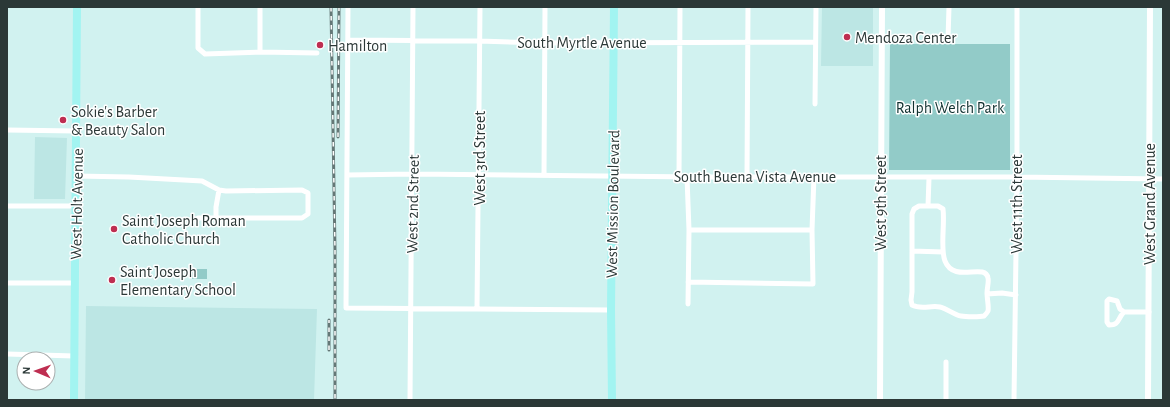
<svg xmlns="http://www.w3.org/2000/svg" width="1170" height="407" viewBox="0 0 1170 407" font-family="'Alegreya Sans',sans-serif">
	<style>
		.built { fill: #bce6e4 }
		.green { fill: #92cbc8 }
		.lines { fill: none; stroke-linecap: round; stroke-linejoin: round }
		.minor { stroke: #fff; stroke-width: 5 }
		.tertiary { stroke: #fff; stroke-width: 6 }
		.primary { stroke: #a2f4f1; stroke-width: 8 }
		.rail-casing { stroke: #647776; stroke-width: 3 }
		.rail { stroke: #fff; stroke-width: 1.5; stroke-dasharray: 4.5; stroke-linecap: butt }
		.poi-dot { fill: #be2e51; stroke: #fff; stroke-width: 1.5 }
		.labels { text-anchor: middle; stroke-width: 3; stroke-linejoin: round; paint-order: stroke }
		.poi-label { font-size: 16px; fill: #2b3837; stroke: #fff; text-anchor: start }
		.street-label { font-size: 16px; fill: #2b3837; stroke: #fff }
		.park-label { font-size: 16px; fill: #103130; stroke: #fff }
	</style>
	<rect width="100%" height="100%" fill="#d1f2f0"/>
	<path class="built" d="M822,7H873V66H821Z
		M35,137L67,138L65,199H34Z
		M86,306L317,309L314,400H85Z"/>
	<path class="green" d="M890,44H1010V170H889Z
		M192,269H207V279H192Z"/>
	<g class="lines">
		<path class="minor" d="M198,7V48L205,54L260,52L317,53
			M348,7L346,308L611,310
			M948,39L949,7
			M348,40L479,41L545,43L815,42
			M260,52V7
			M815,104L816,7
			M7,130L76,131
			M347,175L413,174L699,177H1017L1163,179
			M544,175L545,7
			M76,176L129,177L202,181L219,190L226,191L302,190L308,193V214L302,218H198
			M679,176L680,7
			M747,176L748,7
			M687,177L689,230L688,304
			M7,206H76
			M919,206H938L943,209C945,224 940,249 945,261C954,284 985,262 988,278C989,282 987,288 987,293C987,298 989,307 988,311C987,313 985,315 984,316C980,317 966,317 961,316C954,315 948,309 940,307C931,305 921,310 912,305L911,300L912,292V214L914,209Z
			M928,206L929,178
			M216,218V207L219,190
			M689,230H812
			M912,251L943,252
			M688,282L813,284L812,230L814,176
			M7,283H75
			M987,294L1002,293L1016,295
			M477,309L480,7
			M1124,312C1117,319 1120,325 1109,325L1107,322V301L1109,299L1117,301L1120,309L1124,312H1149
			M7,354L74,356
			M410,400L413,7
			M946,400V362
			M1014,400L1017,177V7"/>
		<path class="tertiary" d="M880,400L882,7
			M1148,400L1150,7"/>
		<path class="primary" d="M74,400L77,7
			M612,400L611,310L614,7"/>
		<defs>
			<path id="rail" d="M331,7L335,250V400
				M338,137L339,7
				M329,350V320"/>
		</defs>
		<use href="#rail" class="rail-casing"/>
		<use href="#rail" class="rail"/>
	</g>
	<g class="poi-dot">
		<circle cx="847" cy="37" r="4"/>
		<circle cx="320" cy="45" r="4"/>
		<circle cx="63" cy="120" r="4"/>
		<circle cx="114" cy="229" r="4"/>
		<circle cx="112" cy="280" r="4"/>
	</g>
	<g class="labels">
		<g class="poi-label">
			<text x="855" y="43">Mendoza Center</text>
			<text x="328" y="51">Hamilton</text>
			<text x="71" y="117">Sokie's Barber<tspan x="71" dy="18">&amp; Beauty Salon</tspan></text>
			<text x="122" y="226">Saint Joseph Roman<tspan x="122" dy="18">Catholic Church</tspan></text>
			<text x="120" y="277">Saint Joseph<tspan x="120" dy="18">Elementary School</tspan></text>
		</g>
		<g class="street-label">
			<text x="582" y="48">South Myrtle Avenue</text>
			<text transform="translate(479 158) rotate(-90)" y="6">West 3rd Street</text>
			<text x="755" y="182">South Buena Vista Avenue</text>
			<text transform="translate(880 203) rotate(-90)" y="6">West 9th Street</text>
			<text transform="translate(76 204) rotate(-89)" y="6">West Holt Avenue</text>
			<text transform="translate(412 204) rotate(-89)" y="6">West 2nd Street</text>
			<text transform="translate(612 204) rotate(-89)" y="6">West Mission Boulevard</text>
			<text transform="translate(1016 204) rotate(-90)" y="6">West 11th Street</text>
			<text transform="translate(1149 204) rotate(-90)" y="6">West Grand Avenue</text>
		</g>
		<g class="park-label">
			<text x="950" y="113">Ralph Welch Park</text>
		</g>
	</g>
	<rect width="1170" height="407" fill="none" stroke="#2b3837" stroke-width="16"/>
	<g transform="translate(36 371) rotate(272)"><circle r="19" fill="#ffffff" stroke="#aaafaf"/>
	<path d="M0-3L7 15L0 10L-7 15Z" fill="#be2e51"/>
	<text y="-6" font-size="11" font-weight="bold" text-anchor="middle" fill="#2b3837">N</text>
	</g>
</svg>
